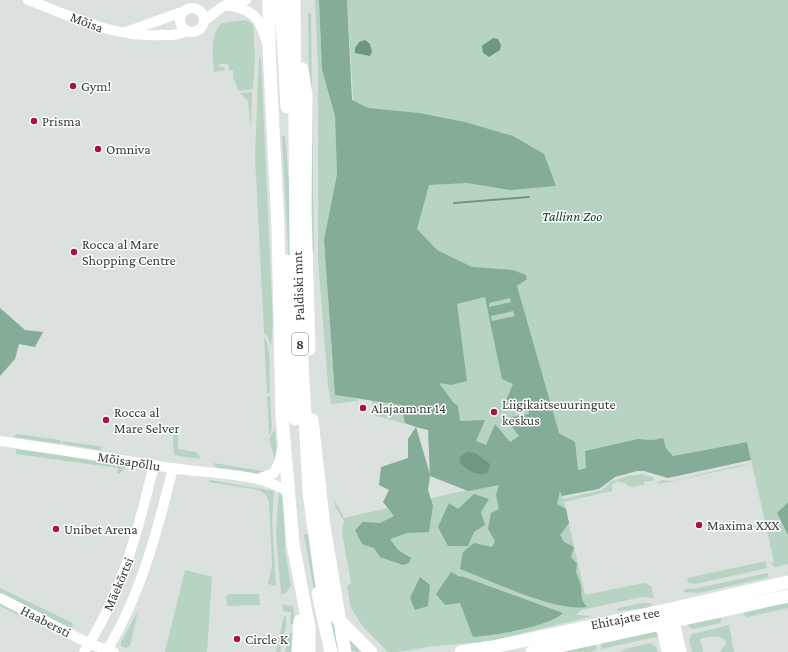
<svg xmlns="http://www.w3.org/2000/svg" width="788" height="652" viewBox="0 0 788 652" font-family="'Crimson Pro',serif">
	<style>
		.green { fill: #b7d4c3 }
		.forest { fill: #84ac96; fill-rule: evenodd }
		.water { fill: #6f9681 }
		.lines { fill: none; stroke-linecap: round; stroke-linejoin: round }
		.stream { stroke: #6f9681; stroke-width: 2 }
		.minor { stroke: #fff; stroke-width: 10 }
		.major { stroke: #fff; stroke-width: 13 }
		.poi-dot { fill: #a91344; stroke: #fff; stroke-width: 1.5 }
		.labels { text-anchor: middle; stroke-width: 3; stroke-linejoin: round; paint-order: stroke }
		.shield { fill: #fff; stroke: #747674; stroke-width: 1 }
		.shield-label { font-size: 13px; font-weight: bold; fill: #383b39 }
		.street-label { font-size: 14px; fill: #383b39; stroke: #fff }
		.poi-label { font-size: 14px; fill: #383b39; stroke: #fff; text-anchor: start }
		.park-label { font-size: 14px; font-style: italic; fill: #023923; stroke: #fff }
	</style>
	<rect width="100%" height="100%" fill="#dbe1dd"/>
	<path class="green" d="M315,0H319L322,70L335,116L337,174L324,240L335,395L358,399V401L331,404L328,385L318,261V66Z
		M347,0H788V502L777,513L788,535V564L774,567L771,563L774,562L747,442L673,456L666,448L648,439L640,441L636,439L585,451L586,468L557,474L563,499L602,490L612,481L628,476L643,474L654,478L653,481L644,482V485L630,487L623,482L620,483L619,481L616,482V483L612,484V491L564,502L585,595L644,583L651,586L654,598L642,597L581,610L576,615L593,616L490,641L427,647L398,652H388L363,627L351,608L347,586L351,583L342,532L344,521L336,508L334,498L344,518L467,490L430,476L428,430L373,415Z
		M308,12L311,14L314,251H311Z
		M245,20L253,24L255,57L253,89L239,91L233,78V70H229L228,64H220L219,67H224L225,70L214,72C213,56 209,35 222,23Z
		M259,57H261L273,323L271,347L268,337L264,333L255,156Z
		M252,92L251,131L248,101L240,93Z
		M282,136H285L291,208L293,289L289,265Z
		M264,337C272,346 269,380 270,393H267Z
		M267,396H270L272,429L269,436Z
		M275,429L277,460L276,463L269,439Z
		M17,434L60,440L61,444L13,437Z
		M175,434L178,435V449L196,452L201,459L174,455L173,436Z
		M62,441L103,447L99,450L63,444Z
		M16,449L128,465L119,474L117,473L118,468L16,454Z
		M214,463L268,472C254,475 225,475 214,465Z
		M750,463L739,467L658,484L661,480L670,481Z
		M210,480L274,491L272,520L276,586L268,584L272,566L269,502L266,495L259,490L209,482Z
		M279,489L284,500L285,549L291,586L286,593L281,594L276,534Z
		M312,533L319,576L364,652L333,649L320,623L304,535Z
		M766,561L767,568L696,584L688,583L687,578Z
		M185,570L212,577L207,652H165Z
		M768,573L769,577L699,593L683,592L686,589L698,588Z
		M0,588L73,623L72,630L0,593Z
		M229,594H259L260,605L227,606L226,596Z
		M788,601V608L747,617L744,615L743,613L756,608Z
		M0,603L63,635V636L0,606Z
		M642,603H653L648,608L617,611L618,608Z
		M282,604L293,606L295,624H290L291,612L283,611Z
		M138,611L130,646L126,648L121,646V642Z
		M284,616H286V628L280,652H276Z
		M722,618L720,623L693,629L689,627L687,623Z
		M729,625L734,652H720L725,645L726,641C718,634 709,637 700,639L703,652H692L689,640L692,634Z
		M294,631L292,652H285L289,634Z
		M654,631L660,636L601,649V643Z
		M650,643L656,647L658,652H621L624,649Z
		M596,645L597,650L589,652H556Z"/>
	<path class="forest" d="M319,0H347L352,100L368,108L419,113L465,122L513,136L544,154L556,186L510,190L467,183L429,185L417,229L437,250L472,267L513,270L526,275L527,279L517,286L559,433L575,442L578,470L586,468L585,451L637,439L653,440L663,438L666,448L673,456L747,442L751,460L668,478L644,471H637L615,477L599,489L562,496L560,491L557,504L566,509L569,523L560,535L564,542L574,547L571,557L577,564C575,576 577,572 580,583C584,594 577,593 587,607C555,612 492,581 460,569L463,552L474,543L492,547L495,541L488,529L491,513L499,509L496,495L499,485L468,491L430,476L428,490L433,506L429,532L407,533L390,539L398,550L411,558L409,563L403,565L380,557L374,548L362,544L355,530L363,522L380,523L394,516L383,502L389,490L379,485L381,467L408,458V439L416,427L405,423L401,405L335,395L324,240L337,174L335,116L322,70ZM485,297L502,379L513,384L504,405L527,403L529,414L505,418L519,436L510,442L495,424L486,445L476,441L485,420L460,421L458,406L453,402L439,383L451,385L467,381L457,304ZM510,298L511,302L489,307V303ZM513,311L515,316L492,321L491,316ZM416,427L428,430L430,474Z
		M0,308L25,330L43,332L35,347L19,344L15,359L0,376Z
		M474,494L489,499L481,512L485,525L474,532L468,546H448L438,527L449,503L458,509Z
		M788,502V535L777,513Z
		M451,572L460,577L461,576L563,613C550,626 494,636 473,637L460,603L445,605L436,594Z
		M420,577L430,585L428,606L415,610L410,598Z"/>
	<path class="water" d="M493,38L498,39L501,45L500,50L489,57L483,53L482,46Z
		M365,40L370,44L372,52L370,56L355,53V48L359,42Z
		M467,452L475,453L490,464L488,473C477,476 468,471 460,463V457Z"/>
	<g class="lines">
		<path class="stream" d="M454,203L529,197"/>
		<path class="minor" d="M28,0C74,17 113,38 163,35C172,35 180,35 187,31
			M226,5C255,10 258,16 267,42
			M180 20a12 12 0 1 1 24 0a12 12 0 1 1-24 0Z
			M204,21L222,7L246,0
			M126,32L182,12
			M0,441C57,449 115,459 172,468C205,474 264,472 289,493
			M258,479L274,473L279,463L282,450
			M0,598L90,644L114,652
			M84,652C92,640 98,628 105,615C129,567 141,517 154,465
			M106,652C141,595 157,532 173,468"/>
		<path class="major" d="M269,0V48L278,228L282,416L293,544L309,628V652
			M281,0L287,107
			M294,0L296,249L309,492L321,580L325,598L334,615L371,652
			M302,69L306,95L305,210L309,349
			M286,261L295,419
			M312,420L324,526L345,652
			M318,593L331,652
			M671,613L680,652
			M660,615L668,652
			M298,652L300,621
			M461,652L493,647L671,609L788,582
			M532,652L788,596"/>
	</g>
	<g class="poi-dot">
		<circle cx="73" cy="86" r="4"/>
		<circle cx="34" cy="121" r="4"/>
		<circle cx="98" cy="149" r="4"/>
		<circle cx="74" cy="252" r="4"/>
		<circle cx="363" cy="408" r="4"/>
		<circle cx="494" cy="412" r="4"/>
		<circle cx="106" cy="420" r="4"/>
		<circle cx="699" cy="525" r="4"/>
		<circle cx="56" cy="529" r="4"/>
		<circle cx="237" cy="639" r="4"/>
	</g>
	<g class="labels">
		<rect class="shield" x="292" y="333" width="16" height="22" rx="3"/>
		<g class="shield-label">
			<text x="300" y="349">8</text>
		</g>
		<g class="street-label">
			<text transform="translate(87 22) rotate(21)" y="5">Mõisa</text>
			<text transform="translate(298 286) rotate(-92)" y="5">Paldiski mnt</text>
			<text transform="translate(129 461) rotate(9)" y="5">Mõisapõllu</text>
			<text transform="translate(118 584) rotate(-67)" y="5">Mäekõrtsi</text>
			<text transform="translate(625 618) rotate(-11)" y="5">Ehitajate tee</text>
			<text transform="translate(46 621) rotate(27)" y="5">Haabersti</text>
		</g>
		<g class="poi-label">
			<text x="81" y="91">Gym!</text>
			<text x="42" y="126">Prisma</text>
			<text x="106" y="154">Omniva</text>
			<text x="82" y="249">Rocca al Mare<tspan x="82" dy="16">Shopping Centre</tspan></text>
			<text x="502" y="409">Liigikaitseuuringute<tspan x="502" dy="16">keskus</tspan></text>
			<text x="371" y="413">Alajaam nr 14</text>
			<text x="114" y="417">Rocca al<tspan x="114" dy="16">Mare Selver</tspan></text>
			<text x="707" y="530">Maxima XXX</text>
			<text x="64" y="534">Unibet Arena</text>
			<text x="245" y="644">Circle K</text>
		</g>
		<g class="park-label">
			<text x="572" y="221">Tallinn Zoo</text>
		</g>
	</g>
</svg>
